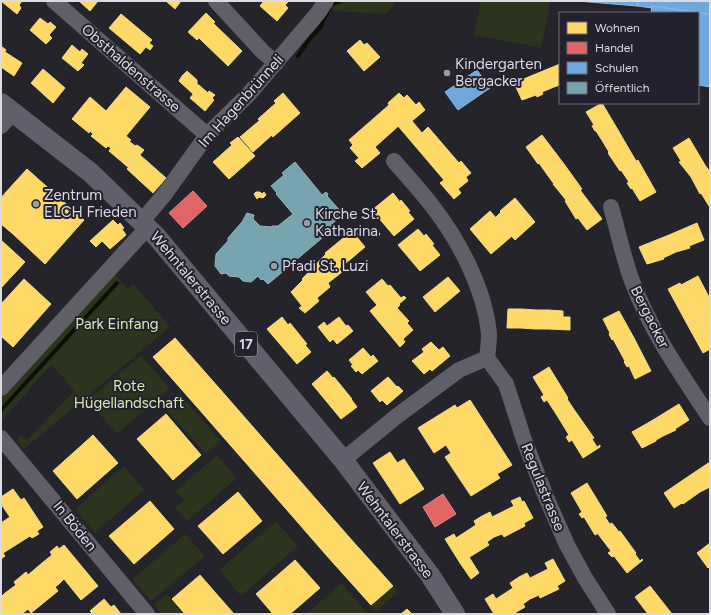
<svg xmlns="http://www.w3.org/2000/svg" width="711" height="615" viewBox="0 0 711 615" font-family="Figtree,sans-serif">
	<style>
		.green { fill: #2c341d }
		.homes { fill: #ffd966; stroke: #f4d98c }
		.shops { fill: #e06666; stroke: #df898c }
		.schools { fill: #6fa8dc; stroke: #90b7de }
		.public { fill: #76a5af; stroke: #95b5bf }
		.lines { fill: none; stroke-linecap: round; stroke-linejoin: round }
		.stream { stroke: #0a1004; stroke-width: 4 }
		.minor { stroke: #605e67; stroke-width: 16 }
		.major { stroke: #615f6b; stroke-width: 20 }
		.poi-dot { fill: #9c9aa3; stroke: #24212e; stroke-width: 1.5 }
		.labels { text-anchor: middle; stroke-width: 4; stroke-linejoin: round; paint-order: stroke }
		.shield { fill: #24212e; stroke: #a5a2ad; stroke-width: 1 }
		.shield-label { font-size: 14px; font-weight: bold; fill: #dcdae3 }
		.poi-label { font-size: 15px; fill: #dcdae3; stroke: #24212e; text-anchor: start }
		.street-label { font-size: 15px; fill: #dcdae3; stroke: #24212e }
		.park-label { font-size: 15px; fill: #d6ecaf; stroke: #24212e }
	</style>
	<rect width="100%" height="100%" fill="#25242b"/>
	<path class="green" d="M325,1H397L386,14L335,11Z
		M481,1H551L541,48L474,35Z
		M115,274L127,289L134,284L170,327L24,449L18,441V436L22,435L27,440L74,391L52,364L4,418L1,420V395Z
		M141,355L170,389L117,434L88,400Z
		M179,393L221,441L206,454L164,407Z
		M217,455L237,478L187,521L175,508L184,500L175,491Z
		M124,466L144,490L95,533L75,509Z
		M276,521L298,546L241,596L219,570Z
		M185,534L205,556L151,601L133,579Z
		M342,583L368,614H306Z
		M393,586L398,592L376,611L371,605Z
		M167,594L184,614H161L154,605Z"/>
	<path class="homes" d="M1,1H22L19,5L21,8L17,14Z
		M79,1H98L90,11Z
		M166,1H181L175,9Z
		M264,1H289L285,5L288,8L277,21L260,6Z
		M206,13L215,22L213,23L242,51L228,66L199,38L197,40L188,32Z
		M121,14L152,40L149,43L153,46L150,50L146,47L140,54L109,28Z
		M40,18L48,24L50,22L56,27L49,35L52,38L46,44L30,30Z
		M360,40L364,45L367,43L380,57L364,71L347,51Z
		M72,45L80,52L82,49L88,54L81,63L84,65L78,71L62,58Z
		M1,46L6,50L1,58Z
		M5,52L22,63L14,76L1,67V58Z
		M560,64V85L554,87L551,78L547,80L543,71Z
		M43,69L65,88L53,103L31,83Z
		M187,71L197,80V84L200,86L193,94L179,81L182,76Z
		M543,71L547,80L551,78L554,87L542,92L543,94L537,97L536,95L522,100L514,83Z
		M200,86L208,93L209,91L215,95L212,98L214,100L205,111L190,98Z
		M126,87L150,107L126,136L131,140L129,141L135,146L137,145L144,150L129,168L109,151L111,148L108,146L106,148L91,136L93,134L90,131L89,133L72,119L90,97L106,111Z
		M283,93L300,113L273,137L258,119L276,103L274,101Z
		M399,93L404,98L407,95L416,105L419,102L425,110L406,126L403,122L375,147L380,153L362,168L355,161L359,158L350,148L353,145L349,140L389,105L388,103Z
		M602,103L618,130L610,134L611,137L603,142L596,131H595L592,126L594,125L586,112Z
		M259,121L272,135L253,152L240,137Z
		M412,121L422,133L428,127L459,163L461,161L471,173L466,177L468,181L458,189L461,193L454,199L440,183L444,180L398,126L403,122L406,126Z
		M618,130L636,161L620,171L608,153L609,152L603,142L611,137L610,134Z
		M542,135L564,164L556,170L554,167L546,173L539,163L538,164L526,147Z
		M238,137L255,156L229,179L213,162L232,145L230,143Z
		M689,138L705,165L697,170L699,172L691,177L679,162L681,161L673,148Z
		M140,155L166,178L153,193L127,169Z
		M638,160L656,192L640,201L632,188L631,189L627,183L629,182L621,170Z
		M564,164L582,189L566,200L553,184H554L546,173L554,167L556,170Z
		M705,165L710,172V205L709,206L701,193L700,194L691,177L699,172L697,170Z
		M27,169L84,220L45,264L13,234L31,214L6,192Z
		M580,190L602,219L587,230L578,218L576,219L565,201Z
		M6,192L31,214L13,234L1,224V198Z
		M256,192H260L262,194L264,192L266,195L263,198L259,197L257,199L254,194Z
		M393,193L400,202L401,200L410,211L408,212L414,219L394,236L372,210Z
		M515,198L535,222L515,240L495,218L501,212L500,211Z
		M490,211L512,236L491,254L470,229Z
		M113,220L118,225L120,223L124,228L122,229L126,235L110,249L102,241L96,247L90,241Z
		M697,223L704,240L689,246L690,248L676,252L669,235Z
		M375,228L380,234L377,238L371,231Z
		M418,229L424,236L426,234L434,244L432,245L440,255L420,271L398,245Z
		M353,230L358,234L356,236L365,247L339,269L342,272L328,283L330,287L317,298L319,301L305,313L299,308L302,306L291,292L303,280L302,279L326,254L325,253Z
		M669,235L676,252L663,258L664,259L647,264L639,247Z
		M1,240L25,262L1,288Z
		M698,276L710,299V304L704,308L705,310L697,314L691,304H690L687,299L688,298L681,285Z
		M448,277L460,291L435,312L423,297Z
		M24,279L51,304L13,347L1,336V304Z
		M382,279L388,286L390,285L401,298L404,296L406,298L399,304L400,305L397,308L409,321L407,323L413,330L403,339L405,342L400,347L370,311L377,305L366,292Z
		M680,283L688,298L687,299L690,304H691L699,317L687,324L668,289Z
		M710,304V339L706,331L704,332L701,327L703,326L697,314L705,310L704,308Z
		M508,309H522L521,328H507Z
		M522,309L536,310L535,329L521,328Z
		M536,310H549L548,329H535Z
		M549,310L563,311V317H570V330L548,329Z
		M619,311L634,338L626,343L627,345L619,350L613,339L612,340L609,334L610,333L603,319Z
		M282,317L288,325L290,323L307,344L305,345L311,352L297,364L267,329Z
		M339,317L346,326L348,325L353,331L337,344L333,339L330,342L318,327L324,322L327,326Z
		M699,317L703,326L701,327L704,332L706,331L710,339V349L703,353L687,324Z
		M175,338L226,396L204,415L153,357Z
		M634,338L651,371L635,379L629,366L627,367L624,362L625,361L619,350L627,345L626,343Z
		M431,342L439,350L443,347L450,356L432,371L430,369L424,374L412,361L424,352L422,349Z
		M363,348L371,357L373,355L378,361L362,374L358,370L356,372L351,366L353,365L349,360Z
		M549,367L568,398L567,399L573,408L558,417L547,400L544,402L541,397L544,395L533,377Z
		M327,371L333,378L334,377L352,399H351L357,407L341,419L312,384Z
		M388,377L397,387L398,386L403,391L387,405L382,400L380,402L371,391Z
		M226,396L288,467L266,486L204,415Z
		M470,400L512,465L497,474L500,478L471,496L445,457L451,453L446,445L434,453L418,428L455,405L457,408Z
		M679,404L689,420L675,429L676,430L663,436L653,420Z
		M573,408L594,438L592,439L597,447L600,445V447L583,458L572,440L569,442L566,437L569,435L558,417Z
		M166,414L201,455L173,480L137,439Z
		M653,420L663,436L656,440V441L642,448L632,432Z
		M93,435L118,463L77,499L53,471Z
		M390,452L400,467L383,478L373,463Z
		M404,459L424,489L400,504L383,478L400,467L397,463Z
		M710,462V487L700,492L689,476Z
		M288,467L349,537L327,556L266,486Z
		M689,476L700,492L683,504L682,503L674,508L664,493Z
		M587,483L607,516L605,517L611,526L595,535L584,517L582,518L579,514L582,512L571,493Z
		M13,489L21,500L24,498L43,527L37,531L39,534L32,538L30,536L19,543L4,521L10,517L1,504V497Z
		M238,492L262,521L223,554L198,526Z
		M520,497L522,502L524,501L533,518L524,523L525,526L504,537L502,534L494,537L482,516L490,512L492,517L514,506L511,501Z
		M150,501L174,529L134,564L109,536Z
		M482,516L494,537L487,542L489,545L460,563L445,539L454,534L456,538L476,525L474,521Z
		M4,521L19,543L3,553L5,556L1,559V523Z
		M612,523L619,532L620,531L636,553L635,554L640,561L642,559L643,560L627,573L614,556L612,557L608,553L611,551L598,534L611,526L610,524Z
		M349,537L393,586L371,605L327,556Z
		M710,543V566L708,568L697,553Z
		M64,545L98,586L81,600L64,579L59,584L42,563L52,555L50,552L57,546L59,549Z
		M469,557L479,573L471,579L460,563Z
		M553,559L565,581L557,586L559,589L540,598L539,595L530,599L519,577L527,573L530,578L548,569L545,563Z
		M295,560L320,588L290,614H273L256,594Z
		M42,563L59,584L55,587L58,591L31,613L28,609L22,614L5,593L16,585L14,582L26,572L28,575Z
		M200,575L234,614H185L172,599Z
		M519,577L530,599L523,604L525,607L513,614H494L485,599L493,594L496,599L513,588L510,583Z
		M650,586L672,614H648L635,597Z
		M5,593L22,614H1V597Z
		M104,599L111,607L114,605L121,614H93L90,611Z
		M407,609L412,614H401Z"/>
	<path class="shops" d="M193,191L207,206L183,228L169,213Z
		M443,494L456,514L435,527L423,507Z"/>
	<path class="schools" d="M578,1H638L637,6Z
		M638,1H696L701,3L702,1H710V14L652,6V8L637,6Z
		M652,6L710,14V87L698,85V13H651Z
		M477,70L490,88L458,110L445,92Z"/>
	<path class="public" d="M295,162L322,195L326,192L328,194L327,196L343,214L332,224L335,227L289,266L288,269H286L268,284L263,279L261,280L258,276L251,282L243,281L239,277L229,276L226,273L221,274L215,266L216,254L228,241V238L242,222L247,213L254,215L253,219L260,226L271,227L272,226H278L293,214L276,194L277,193L271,186L284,175L282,173Z"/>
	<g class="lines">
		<path class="stream" d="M298,56L310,38L320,28L331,5L340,1
			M1,410L117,283"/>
		<path class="minor" d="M54,1L207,135
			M216,1L263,52L276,63
			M1,126L13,112
			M394,161C407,176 421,191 433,207C460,242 485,290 489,334C489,342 488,350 487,358L506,384L524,440L546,497L567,545L585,578L608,614
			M611,207C618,231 623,257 632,281C650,330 681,374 710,418
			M142,221L164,195L207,135L248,95L318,13L326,1
			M1,388L148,227
			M1,438L147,614
			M343,460L397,416L459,370L487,358"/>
		<path class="major" d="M1,103L91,173L156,236L343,460L430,575L455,614"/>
	</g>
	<g class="poi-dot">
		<circle cx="447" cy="73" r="4"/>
		<circle cx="36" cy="204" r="4"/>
		<circle cx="307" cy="223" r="4"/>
		<circle cx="274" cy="266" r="4"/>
	</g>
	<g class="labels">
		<rect class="shield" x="235" y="332" width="22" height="24" rx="3"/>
		<g class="shield-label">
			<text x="246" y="349">17</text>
		</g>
		<g class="poi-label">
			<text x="455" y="69">Kindergarten<tspan x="455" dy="17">Bergacker</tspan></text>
			<text x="44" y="200">Zentrum<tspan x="44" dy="17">ELCH Frieden</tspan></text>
			<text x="315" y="219">Kirche St.<tspan x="315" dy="17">Katharina</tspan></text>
			<text x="282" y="271">Pfadi St. Luzi</text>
		</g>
		<g class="street-label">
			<text transform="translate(131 68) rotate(41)" y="5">Obsthaldenstrasse</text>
			<text transform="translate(241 101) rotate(-48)" y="5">Im Hagenbrünneli</text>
			<text transform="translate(191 278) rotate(50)" y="5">Wehntalerstrasse</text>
			<text transform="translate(650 317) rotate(63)" y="5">Bergacker</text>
			<text transform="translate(543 487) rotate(68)" y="5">Regulastrasse</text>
			<text transform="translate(75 526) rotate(51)" y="5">In Böden</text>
			<text transform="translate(395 530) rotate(53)" y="5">Wehntalerstrasse</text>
		</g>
		<g class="park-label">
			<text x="117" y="329">Park Einfang</text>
			<text x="129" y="391">Rote<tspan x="129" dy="17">Hügellandschaft</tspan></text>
		</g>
	</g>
	<rect width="711" height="615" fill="none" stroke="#dcdae3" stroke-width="4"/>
	<rect x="559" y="12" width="140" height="92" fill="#24212e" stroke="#6e6b76"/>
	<rect x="567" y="22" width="20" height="12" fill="#ffd966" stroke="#6e6b76"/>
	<text x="595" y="32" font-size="12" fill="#dcdae3">Wohnen</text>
	<rect x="567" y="42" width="20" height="12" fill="#e06666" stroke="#6e6b76"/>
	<text x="595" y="52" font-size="12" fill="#dcdae3">Handel</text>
	<rect x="567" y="62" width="20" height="12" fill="#6fa8dc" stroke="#6e6b76"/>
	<text x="595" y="72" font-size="12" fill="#dcdae3">Schulen</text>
	<rect x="567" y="82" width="20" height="12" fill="#76a5af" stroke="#6e6b76"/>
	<text x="595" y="92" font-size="12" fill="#dcdae3">Öffentlich</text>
</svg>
